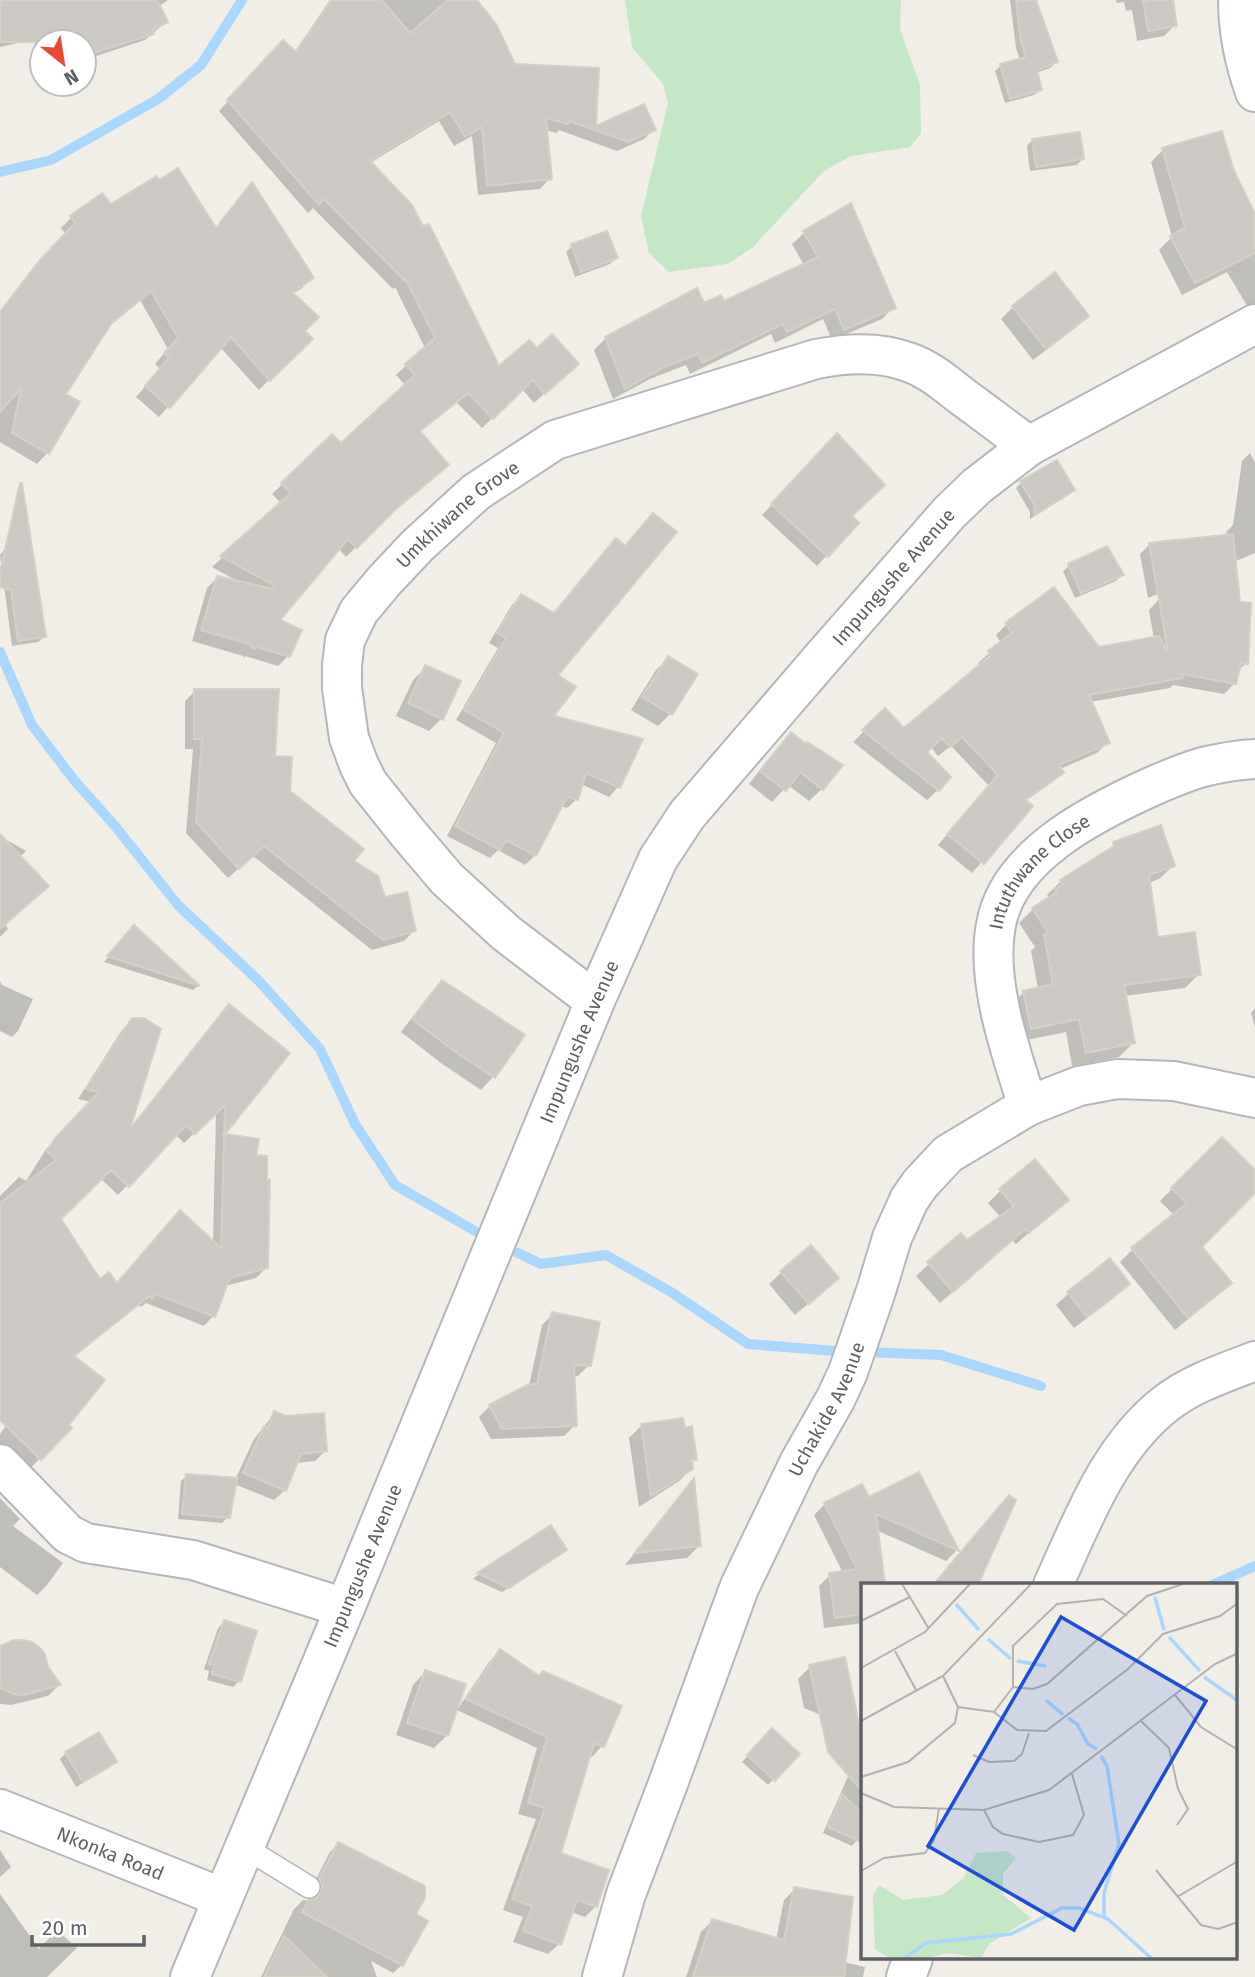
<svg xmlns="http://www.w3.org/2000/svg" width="1255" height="1977" viewBox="0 0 1255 1977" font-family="'Fira Sans',sans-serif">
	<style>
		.green { fill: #c4e7c5 }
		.shadow { fill: #0003; fill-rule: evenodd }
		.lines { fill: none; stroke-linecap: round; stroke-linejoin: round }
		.stream { stroke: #a9d7fe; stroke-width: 10 }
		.building { fill: #ccc9c4; stroke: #d5d0c5; stroke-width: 2; fill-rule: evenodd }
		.lane-casing { stroke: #b4b7bb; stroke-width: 24 }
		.street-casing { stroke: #b4b7bb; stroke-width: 42 }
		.lane { stroke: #fff; stroke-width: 21 }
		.street { stroke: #fff; stroke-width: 38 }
		.labels { text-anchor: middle; stroke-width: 6; stroke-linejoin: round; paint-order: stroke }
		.street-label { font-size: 19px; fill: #5e6267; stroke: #fff }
		.inset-river { fill: none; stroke: #a9d7fe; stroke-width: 3.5 }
		.inset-road { fill: none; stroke: #b2b2b0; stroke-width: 2 }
		.view { fill: #1d4ed8; fill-opacity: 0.15; stroke: #1d4ed8; stroke-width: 3.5 }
		.inset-edge { fill: none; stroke: #5e6267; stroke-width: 3.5 }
	</style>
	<rect width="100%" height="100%" fill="#f0eee7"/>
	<path class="green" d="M625,0H901L900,29L920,85L921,133L910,147L851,156L824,171L752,248L727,264L669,272L649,253L641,216L668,103L663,84L632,47Z"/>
	<path class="shadow" d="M0,0H168L158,7L166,22L145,40L84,60V42H57L55,35L0,47Z
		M330,0H475L514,66L594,129H654L644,139L617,151L559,130L556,133L546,130L550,178L540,189L478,195L472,136L454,146L439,121L370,163L498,369L566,374L534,403L522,389L482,428L456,402L419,432L437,475L384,519L346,557L338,548L277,620L288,656L278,666L245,656L243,658V656L192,641L207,588L217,578L239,582L212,567L282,504L272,494L332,437L341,446L406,386L396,375L425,348L395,287L393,289L313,208L308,213L219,111L273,53H294Z
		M1010,0H1034L1056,62L1050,68L1036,73L1040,90L1034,95L1005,103L995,71L1001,66L1020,60L1016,48Z
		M1116,0H1171L1175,25L1164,36L1137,41L1132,10L1126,11L1124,2L1117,3Z
		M1032,140L1082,159L1077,165L1030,171L1027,146Z
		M1163,150L1232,171L1253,214L1255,213V319L1227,272L1182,295L1159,250L1172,237L1151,162Z
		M242,194L312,278L302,288L292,294L303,331L311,339L259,390L220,347L159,417L136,397L160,369L155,364L168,349L140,300L107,327L63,394L77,403L47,453L37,464L0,442V312L30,272L66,234L61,228L71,218L111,207L215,229Z
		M804,233L894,307L882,319L832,340L823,319L775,343L771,334L690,374L686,365L650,379L613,399L594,350L606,338L703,306L723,303L804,265L792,244Z
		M572,246L616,258L610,264L575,277L566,252Z
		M1013,307L1087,316L1074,329L1033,360L1001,319Z
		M837,436L849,516L857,523L817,566L762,515Z
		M1250,453L1255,463V553L1148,598L1140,554L1149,545L1228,536L1226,532L1233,525L1242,461Z
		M1021,483L1072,490L1067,496L1030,519V512L1016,488Z
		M6,547L44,637L38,642L12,646L0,555Z
		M1106,548L1121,575L1116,581L1075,598L1063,571L1069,566Z
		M1054,589L1098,649L1154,639L1149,610L1159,599L1246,663L1237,672L1235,683L1224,694L1173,685L1170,688L1090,702L1108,742L1097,753L1060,769L1062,772L1051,783L1025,801L1031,806L972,873L938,845L989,786L951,746L938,756L931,747L925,753L938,790L927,800L853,742L885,711L904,730L981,666L978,663L1001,643L996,635L1006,625Z
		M522,596L556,675L551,717L641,740L618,787L609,797L581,784L577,799L567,808L560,806L535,855L525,865L498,850L490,858L447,836L496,743L456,720L498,648L489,643L512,605Z
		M669,658L670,714L658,726L631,710L656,670Z
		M426,667L441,719L429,731L396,716L413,680Z
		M195,691L273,757L288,792L414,931L404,941L372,950L253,856L228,878L186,833L193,749H185V701Z
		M791,734L822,789L809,801L788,785L772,802L749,784L779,746Z
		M0,836L26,851L20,857L5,924L8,929L0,937Z
		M1114,844L1173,866L1159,879L1149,883L1156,939L1199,974L1185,988L1124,996L1133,1043L1119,1057L1072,1066L1066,1032L1017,1042L1010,1006L1024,992L1038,989L1031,951L1035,947L1019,923L1033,909L1049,897L1047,895L1061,881L1102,856Z
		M135,928L198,986L193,990L104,962Z
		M0,981L2,985L33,999L18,1031L12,1037L0,1031Z
		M442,982L522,1036L493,1077L481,1090L441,1063L401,1032L430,994Z
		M229,1006L287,1053L222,1135L257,1141L254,1157L266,1268L256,1278L225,1286L213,1316L204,1326L146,1303L141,1307L139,1305L73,1357L67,1425L69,1428L23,1476L0,1455V1434L12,1417L0,1408V1196L19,1177L26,1181L46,1149L92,1102L78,1099L122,1030L133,1019L128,1132L219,1016ZM216,1112L213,1242L117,1285L100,1281L59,1219L100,1178L118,1195L175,1134L184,1143Z
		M1255,1008V1028L1251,1013Z
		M1222,1139L1255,1172V1182L1200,1247L1229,1283L1217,1295L1175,1330L1120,1262L1132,1250L1175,1216L1160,1201Z
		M1001,1190L1067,1200L1016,1244L1012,1240L940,1303L916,1276L929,1264L967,1242L1001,1218L988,1203Z
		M782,1272L824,1290L795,1315L769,1284Z
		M1128,1284L1115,1297L1074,1328L1056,1305L1069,1293Z
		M553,1314L589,1365L578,1376H573L575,1425L564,1436L491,1439L479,1417L490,1406L529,1386L542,1325Z
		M274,1414L325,1451L315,1461L296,1463L285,1490L274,1500L234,1484L228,1517L222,1523L178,1519L181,1481L187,1475L235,1480L254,1439Z
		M642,1425L695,1459L691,1463V1469L679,1481L639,1507L629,1438Z
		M918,1475L956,1551L946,1561L876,1530L883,1585H863V1623L824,1628L819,1586L830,1575L843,1573L814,1515L825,1504L868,1500Z
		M693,1482L700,1545L687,1558L625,1565L682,1493Z
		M0,1498L20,1519L13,1526L63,1563L47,1585L37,1595L0,1567Z
		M551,1528L565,1550L559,1556L502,1592L473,1579L478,1575Z
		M224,1622L239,1681L233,1687L207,1680L209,1671L204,1669L218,1628Z
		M0,1652L47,1668L59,1685L48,1696L11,1705L0,1704Z
		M500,1652L602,1746L592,1757L589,1755L559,1854L596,1906L585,1917L571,1912L559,1944L548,1954L513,1942L523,1917L503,1910L536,1819L518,1814L537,1748L457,1710L489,1662Z
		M810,1667L843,1724L804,1708L798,1679Z
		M425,1672L447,1735L434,1748L396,1735L413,1685Z
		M772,1731L797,1754L768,1785L742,1762Z
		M863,1750V1822L857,1840L852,1846L823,1833L858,1754Z
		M66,1753L114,1762L109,1768L76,1787L60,1759Z
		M338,1844L414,1915L402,1965L393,1973L371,1961L377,1977H261L294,1909L303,1900L313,1901L314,1896L311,1889L330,1852Z
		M0,1850L11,1867L0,1877Z
		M795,1889L844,1962L865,1967L863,1977H686L701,1932L712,1921L776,1940L784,1900Z
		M0,1894L39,1949L57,1930L77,1948L47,1977H0Z"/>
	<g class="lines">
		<path class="stream" d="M0,172L51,160L158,99L201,65L242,0
			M0,652L32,725L74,780L115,826L178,905L259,981L320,1049L355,1124L395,1185L475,1231
			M518,1253L541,1264L606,1255L671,1292L748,1344L847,1352
			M863,1352L941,1355L1041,1386
			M1212,1585L1255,1566"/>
	</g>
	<path class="building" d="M0,0H157L168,22L152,30L154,34L84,56V42H0Z
		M332,0H382L410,33L448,0H477L496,24L515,64L599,68L596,126L644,104L656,130L628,142L569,121L568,124L546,118L552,179L487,186L482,127L465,137L450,112L370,161L412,205L423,226L429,224L499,366L529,340L537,348L552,334L579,364L545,394L533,380L493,419L468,393L420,431L449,465L396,509L357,548L348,539L280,620L302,630L290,657L257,647L255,649L251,647L252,645L201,630L217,576L273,589L274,585L220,556L291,493L281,483L332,434L341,443L415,375L405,364L435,338L405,278L404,280L324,199L319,205L227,100L283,40L296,52Z
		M1016,0H1036L1058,62L1037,70L1042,90L1010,99L1000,64L1026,57L1021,41Z
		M1143,0H1173L1177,26L1148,31Z
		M1222,131L1234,171L1255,214V253L1195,283L1170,236L1185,228L1162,148Z
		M1080,132L1084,159L1036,167L1032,139Z
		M178,168L216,228L252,182L314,278L292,292L319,317L305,331L313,339L270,381L231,337L170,408L145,386L169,358L164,353L178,338L151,291L111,324L66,394L80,402L49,454L12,433L21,388L0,412V312L40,260L75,223L70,216L102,193L111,204L157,176L159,180Z
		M851,203L896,308L844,330L835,309L787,332L783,324L702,363L698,354L664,367L625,389L605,337L697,288L704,303L721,295L724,301L818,257L803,231Z
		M607,231L618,258L581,272L571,244Z
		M1055,272L1089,316L1046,349L1012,306Z
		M837,433L885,485L852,516L859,523L828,557L771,504Z
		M1057,460L1075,490L1035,515V506L1020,481Z
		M20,483H22L46,637L18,641L11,590L0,587V572Z
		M653,513L677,532L558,675L576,687L554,716L643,739L620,788L586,773L578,800L567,797L536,856L506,840L500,850L455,826L504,733L464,710L506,638L497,633L521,594L554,613L616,538L625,546Z
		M1233,534L1240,602L1251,603L1248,664L1241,663L1236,684L1181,674L1183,678L1089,695L1110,743L1059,765L1064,773L1025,799L1033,806L984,864L947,834L998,775L962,737L950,747L942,738L927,752L951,777L939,791L862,730L885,708L904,728L991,655L988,651L1012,633L1005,623L1054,587L1099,647L1159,636L1168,652L1149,543Z
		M1107,546L1124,575L1081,593L1068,564Z
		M668,656L698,674L672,715L642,697Z
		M425,665L461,681L443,720L408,703Z
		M194,689H279L275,756L292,757L290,791L364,849L354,861L378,876L385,897L407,892L416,931L383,940L264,846L239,869L196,822L202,739H194Z
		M791,732L806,744L807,742L843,765L823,790L800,772L786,791L760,771Z
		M1161,825L1175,866L1149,875L1158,937L1195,932L1201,975L1124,985L1135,1043L1086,1053L1079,1019L1031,1029L1023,991L1053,984L1044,935L1048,933L1032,908L1057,892L1055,889L1063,884L1060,880L1114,846L1113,842Z
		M0,834L49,886L0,929Z
		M134,925L200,986L107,956Z
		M442,980L525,1035L495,1078L454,1051L412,1019Z
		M229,1004L290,1053L225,1134L259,1139L256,1155L267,1156V1180H270L268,1268L230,1278L215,1317L156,1294L152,1299L149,1296L74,1356L105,1380L69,1425L72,1428L41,1460L0,1420V1203L56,1160L47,1151L56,1137L99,1092L86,1089L132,1018H144L161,1029L130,1129ZM225,1105L221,1248L180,1210L117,1283L109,1272L100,1279L61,1219L111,1170L129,1187L186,1125L195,1134Z
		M1222,1137L1255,1170V1193L1202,1247L1232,1283L1188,1318L1131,1248L1187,1203L1171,1188Z
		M1035,1159L1069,1200L1029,1233L1025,1229L953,1292L927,1262L961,1233L967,1240L1014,1206L999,1189Z
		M811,1245L839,1278L809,1304L780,1271Z
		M1110,1258L1130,1284L1087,1317L1067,1292Z
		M552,1312L600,1322L591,1366L574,1365L577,1426L502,1429L489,1405L529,1384H537Z
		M274,1411L285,1416L324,1413L327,1451L301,1454L286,1491L243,1473L264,1426L268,1427Z
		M683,1418L685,1428L692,1426L697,1460H692L693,1469L651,1496L641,1424Z
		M919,1472L959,1551L876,1514L885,1585H865L863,1581V1614L835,1618L829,1573L857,1569L824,1503L862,1484L869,1497Z
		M186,1474L237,1478L230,1518L182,1514Z
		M694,1478L701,1546L635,1553Z
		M1009,1495L1016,1500L978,1585H933Z
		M551,1525L567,1550L509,1588L477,1573Z
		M224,1620L257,1631L241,1682L212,1674L214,1665L209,1664Z
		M14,1640H23L32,1642L39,1647L45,1654L48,1667L61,1685L24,1695L14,1694L0,1688V1646Z
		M500,1649L539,1676L543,1671L622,1706L604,1747L594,1743L561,1853L609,1870L597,1907L577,1900L561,1945L523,1931L532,1906L512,1899L545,1808L528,1803L547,1737L466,1699Z
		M845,1657L863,1743V1792L828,1752L809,1665Z
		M425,1670L466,1684L448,1736L407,1723Z
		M772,1728L800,1754L775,1781L747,1755Z
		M99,1732L117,1762L83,1782L65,1752Z
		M842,1794L863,1814V1843L828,1827Z
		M338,1842L425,1886V1898L416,1914L428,1921L403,1966L302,1912L308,1900L316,1898L320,1893L322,1887L319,1879Z
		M794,1887L853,1897L844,1977H693L712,1919L784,1940Z
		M284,1936L327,1977H264Z"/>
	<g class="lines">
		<defs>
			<path id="lane" d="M244,1847L309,1887"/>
			<g id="street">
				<path d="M1238,0C1238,33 1244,61 1255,92"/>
				<path id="s1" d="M595,1001L506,933L447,879L407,832L368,783L359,765L349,738L342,688V665L345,640L359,611L385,580L418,545L476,492L555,440L816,359C846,353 879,351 908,362C929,369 946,384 963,397C985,413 1007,430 1029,446"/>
				<path id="s2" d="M1028,1106C1011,1053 985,980 996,925C1008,855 1095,812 1153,786C1169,779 1185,772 1203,767C1220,763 1238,760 1255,759"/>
				<path d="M0,1464L68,1534L86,1543L193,1560L345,1608"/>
				<path d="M1053,1585C1082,1522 1108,1450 1164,1405C1190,1384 1224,1373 1255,1361"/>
				<path id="s3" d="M0,1809L223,1898"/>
				<path id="s4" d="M190,1977L345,1608L595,1001L658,859L687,815L822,658L949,513L977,486L1029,446L1255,324"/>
				<path id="s5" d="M602,1977L626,1894L669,1781L739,1588L799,1463L836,1398L848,1372L876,1291L892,1238L909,1200L920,1184L948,1154L1028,1106L1079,1086L1117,1079L1174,1081L1255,1098"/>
				<path d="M906,1977L913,1958"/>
			</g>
		</defs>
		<use href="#lane" class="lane-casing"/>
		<use href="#street" class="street-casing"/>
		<use href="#lane" class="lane"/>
		<use href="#street" class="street"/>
	</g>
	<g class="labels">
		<g class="street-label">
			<text dy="7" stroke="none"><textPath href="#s1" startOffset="635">Umkhiwane Grove</textPath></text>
			<text dy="7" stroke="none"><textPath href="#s4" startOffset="1580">Impungushe Avenue</textPath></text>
			<text dy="7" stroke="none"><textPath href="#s2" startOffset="256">Intuthwane Close</textPath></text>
			<text dy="7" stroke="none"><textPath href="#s4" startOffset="1013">Impungushe Avenue</textPath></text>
			<text dy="7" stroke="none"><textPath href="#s5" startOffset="612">Uchakide Avenue</textPath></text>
			<text dy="7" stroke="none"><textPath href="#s4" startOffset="446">Impungushe Avenue</textPath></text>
			<text dy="7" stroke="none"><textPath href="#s3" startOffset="119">Nkonka Road</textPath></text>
		</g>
	</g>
	<g transform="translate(861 1583)">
		<rect width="376" height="376" fill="#f0eee7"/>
		<path d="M146,268L155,275L142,291V312L170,335L128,361L120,375L86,370L68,375H28L14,366L12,313L18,302L42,317L81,312L102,296L115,270Z" fill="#c4e7c5"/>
		<path class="inset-river" d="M294,14L303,47M95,21L118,47M308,54L339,88M127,56L150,76M156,78L185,83M343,94L377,118M185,117L202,132M207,135L216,141L227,161L236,166M240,173L246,183L258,261L243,310V334M44,375L65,360L150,351L201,325H218L247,336L290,375"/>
		<path class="inset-road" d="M41,1L68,46M0,38L49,14M34,68L55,107M0,85L64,49L109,1M152,104L172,106L186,101L286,13L322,1M314,112L340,144L377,167M97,124L133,129L152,104V63L196,21L242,16L266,33M133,129L156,147L185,148L267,86L302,51L359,33L377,20M0,138L82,93L170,1M280,138L308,165L317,206L327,226L316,242M112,172L128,179L153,178L161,171L168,150M0,194L47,179L94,140L97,124L82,93M0,210L33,224L123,227L188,207L354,81L377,70M123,227L132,244L142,251L178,259L212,252L223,232L211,191M295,287L340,342L357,346L377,339M0,288L23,275L64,270L73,257L78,225M316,314L377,278"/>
		<path class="view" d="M200,34L345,118L213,347L67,263Z"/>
		<rect width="376" height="376" class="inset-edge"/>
	</g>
	<g transform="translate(63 63) rotate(150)"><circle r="33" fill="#ffffff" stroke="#bfc0c2" stroke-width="2"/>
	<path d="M0-5L12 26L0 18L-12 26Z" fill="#e74936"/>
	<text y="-10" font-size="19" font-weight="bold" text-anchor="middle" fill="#5e6267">N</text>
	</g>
	<path d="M32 1935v10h112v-10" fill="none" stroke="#5e6267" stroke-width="3.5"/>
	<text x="42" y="1935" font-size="21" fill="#5e6267" stroke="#ffffff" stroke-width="5" paint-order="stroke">20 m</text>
</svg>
